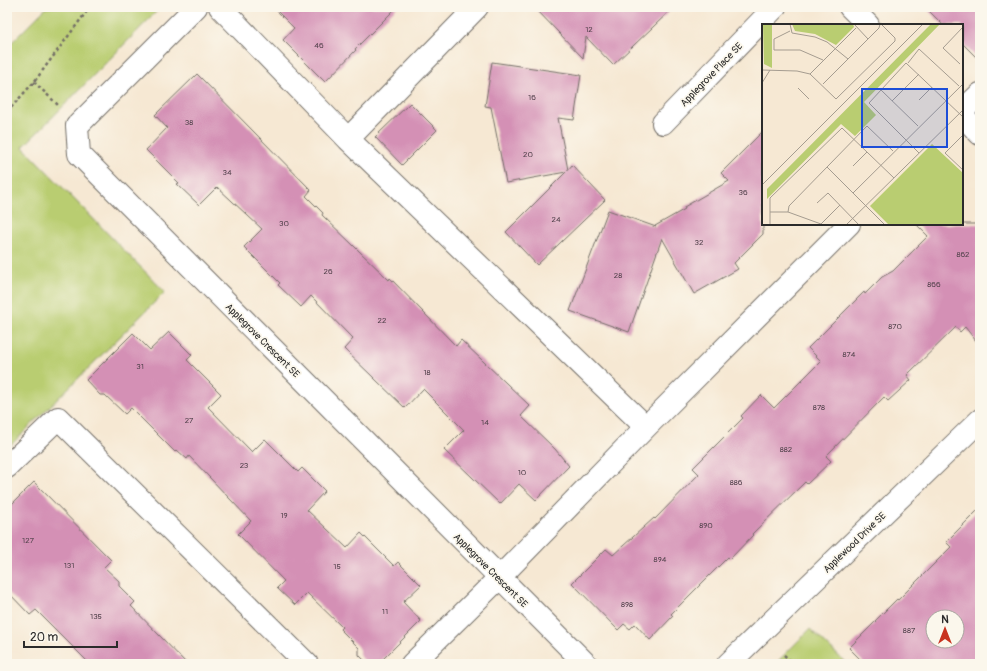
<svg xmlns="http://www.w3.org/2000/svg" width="987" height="671" viewBox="0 0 987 671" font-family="Pangolin,sans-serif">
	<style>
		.green { fill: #b9cd71; stroke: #727c4e }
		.building { fill: #d490b5; fill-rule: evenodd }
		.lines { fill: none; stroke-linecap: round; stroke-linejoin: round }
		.minor-casing { stroke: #726d66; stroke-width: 24 }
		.path { stroke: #726d66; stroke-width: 2.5; stroke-dasharray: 3 3; stroke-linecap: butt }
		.minor { stroke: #fff; stroke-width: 22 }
		.labels { text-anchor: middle; stroke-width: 3.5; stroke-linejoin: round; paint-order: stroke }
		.number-label { font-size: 8px; fill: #55444e }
		.street-label { font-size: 10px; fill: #2b2b2b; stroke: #fbf7ec }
		.inset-road { fill: none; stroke: #a59c90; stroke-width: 1 }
		.view { fill: #1d4ed8; fill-opacity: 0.15; stroke: #1d4ed8; stroke-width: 2 }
		.inset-edge { fill: none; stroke: #2b2b2b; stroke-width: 2 }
	</style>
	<rect width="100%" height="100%" fill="#fbf7ec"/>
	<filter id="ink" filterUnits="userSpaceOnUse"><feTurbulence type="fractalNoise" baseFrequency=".025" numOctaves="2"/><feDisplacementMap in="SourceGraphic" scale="8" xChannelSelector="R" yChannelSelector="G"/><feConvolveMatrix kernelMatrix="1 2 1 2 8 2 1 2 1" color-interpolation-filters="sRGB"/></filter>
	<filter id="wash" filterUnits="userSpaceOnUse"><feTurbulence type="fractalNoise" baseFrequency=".012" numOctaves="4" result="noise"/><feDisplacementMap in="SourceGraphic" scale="16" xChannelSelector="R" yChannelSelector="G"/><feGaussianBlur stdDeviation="0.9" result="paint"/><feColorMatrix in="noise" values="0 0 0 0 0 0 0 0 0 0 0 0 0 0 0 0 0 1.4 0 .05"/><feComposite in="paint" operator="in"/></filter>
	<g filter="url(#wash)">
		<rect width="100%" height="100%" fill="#f6e8d3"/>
		<path class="green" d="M47,7H161L23,147L165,292L7,449V47Z
			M810,629L847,664H775Z"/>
		<g id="blocks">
			<path class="building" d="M273,7H397L355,49L356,50L325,82L283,40L294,28Z
				M534,7H674L613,65L586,37L583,58Z
				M925,7H980V61L962,43V25H943Z
				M492,62L581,75L574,120L558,118L568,170L572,165L605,200L537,265L506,232L566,172L506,183L491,107L485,106Z
				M197,74L311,190L306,196L323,213L322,215L389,280L390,278L456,346L461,340L530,406L521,416L555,449L569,466L536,500L519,484L500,504L444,450L464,430L423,389L405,408L344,349L353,339L311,296L301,307L278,285L280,283L244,247L262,229L217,187L199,205L177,184L179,183L146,150L167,128L155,115Z
				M410,103L437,130L402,165L375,137Z
				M763,131V234L734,263L738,269L694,294L662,238L629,332L570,311L608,210L656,227L655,226L685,209L684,207L729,181L721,173Z
				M916,224H980V346L965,327L960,332L956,327L907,375L911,380L888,401L884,397L826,456L831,461L807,484L805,482L752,534L753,535L730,559L728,557L671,614L673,616L650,640L635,624L630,629L624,624L618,630L572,583L606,549L613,555L654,518L655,519L699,474L693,468L743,418L741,416L761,395L774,408L821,361L808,348L864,292L865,294L882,277L893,271L928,236Z
				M169,332L192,355L187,360L221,394L208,407L252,452L265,439L298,472L302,468L325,491L307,510L347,548L361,533L394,566L398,562L421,585L403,602L421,621L378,664H368L359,655V648L340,629L342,627L307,593L295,605L277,588L284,581L238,534L251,521L189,456L187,459L177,450L175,452L131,408L125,414L105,395H100L86,380L133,333L150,350Z
				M34,482L111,560L104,567L119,581V586L135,602L131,606L187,664H90L36,610L30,615L7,591V509Z
				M980,508V664H865L849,648L876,621H875L897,599L898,600L951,547L946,542ZM933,617H957V641H933Z"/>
		</g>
	</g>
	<g filter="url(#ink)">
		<use href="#blocks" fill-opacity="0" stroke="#726d66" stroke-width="1"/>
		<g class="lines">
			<defs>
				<path id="minor" d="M196,7L77,126L79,154L586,664
					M220,7L348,139L646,427
					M850,7L868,25
					M962,111L980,94
					M962,115L980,134
					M663,123L775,7
					M348,139L477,7
					M7,467L58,418L307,664
					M412,664L499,578L646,427L849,224
					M728,664L980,420"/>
			</defs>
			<use href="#minor" class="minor-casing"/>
			<path class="path" d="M34,82L58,105
				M7,112L34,82L90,7
				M784,655L794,664"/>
			<use href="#minor" class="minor"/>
		</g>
	</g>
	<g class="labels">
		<g class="number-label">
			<text x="589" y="32">12</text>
			<text x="319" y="48">46</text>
			<text x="532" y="100">16</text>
			<text x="189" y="125">38</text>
			<text x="528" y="157">20</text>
			<text x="227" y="175">34</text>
			<text x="743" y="195">36</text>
			<text x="556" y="222">24</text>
			<text x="284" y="226">30</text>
			<text x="699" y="245">32</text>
			<text x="963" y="257">862</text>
			<text x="328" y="274">26</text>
			<text x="618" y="278">28</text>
			<text x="934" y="287">866</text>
			<text x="382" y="323">22</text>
			<text x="895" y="329">870</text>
			<text x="849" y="357">874</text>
			<text x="140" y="369">31</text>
			<text x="427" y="375">18</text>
			<text x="819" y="410">878</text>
			<text x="189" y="423">27</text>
			<text x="485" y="425">14</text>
			<text x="786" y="452">882</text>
			<text x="244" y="468">23</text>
			<text x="522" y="475">10</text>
			<text x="736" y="485">886</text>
			<text x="284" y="518">19</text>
			<text x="706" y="528">890</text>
			<text x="28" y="543">127</text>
			<text x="660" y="562">894</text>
			<text x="69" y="568">131</text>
			<text x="337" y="569">15</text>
			<text x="627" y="607">898</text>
			<text x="385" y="614">11</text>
			<text x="96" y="619">135</text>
			<text x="909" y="633">887</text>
		</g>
		<g class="street-label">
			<text transform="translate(711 74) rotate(-46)" y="4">Applegrove Place SE</text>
			<text transform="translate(263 340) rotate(45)" y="4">Applegrove Crescent SE</text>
			<text transform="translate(854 542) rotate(-44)" y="4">Applewood Drive SE</text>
			<text transform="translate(491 570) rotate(45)" y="4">Applegrove Crescent SE</text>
		</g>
	</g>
	<g transform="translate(762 24)">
		<rect width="201" height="201" fill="#f6e8d3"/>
		<path d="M1,0H10V44L2,40ZM30,0H91L92,3L74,21L53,10L33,7ZM169,0H178L102,78L114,91L93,112L79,100L5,175V165ZM170,120L201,149V201H127L108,182Z" fill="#b9cd71"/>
		<path class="inset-road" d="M28,0L30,9L53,13L65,18L86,35M92,0L106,15M28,7L12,15V26H38L61,36M146,39L157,25L197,62M198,40L181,24L201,3M0,46L35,47L48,50L74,75L133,17V14L119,0M48,50L94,4M0,59L8,46M61,60L117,4L118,0M36,64L47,75M118,65L156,102M157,76L170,63M130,77L157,50M0,84V201M201,111L183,129L201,146M157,129L107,79L144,39L201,93M91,142L105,128M65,143L123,201M0,161L161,0M91,169L201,60M55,179L66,169L97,201M8,188H26L59,200M26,188L27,182L105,102L131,127M8,201V174L80,104L132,154M58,201L78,181M84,201L201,86"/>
		<path class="view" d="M100,65H185V123H100Z"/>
		<rect width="201" height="201" class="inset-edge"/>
	</g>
	<rect width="987" height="671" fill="none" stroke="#fbf7ec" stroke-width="24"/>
	<g transform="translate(945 629)"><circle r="19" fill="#fbf7ec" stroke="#a8a59f"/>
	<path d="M0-3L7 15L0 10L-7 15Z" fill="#c8321e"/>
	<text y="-6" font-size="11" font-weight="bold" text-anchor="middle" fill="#2b2b2b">N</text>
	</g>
	<path d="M24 641v6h93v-6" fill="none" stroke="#2b2b2b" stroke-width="2"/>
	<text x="30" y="641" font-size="12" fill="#2b2b2b" stroke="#fbf7ec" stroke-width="3" paint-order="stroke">20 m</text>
</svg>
